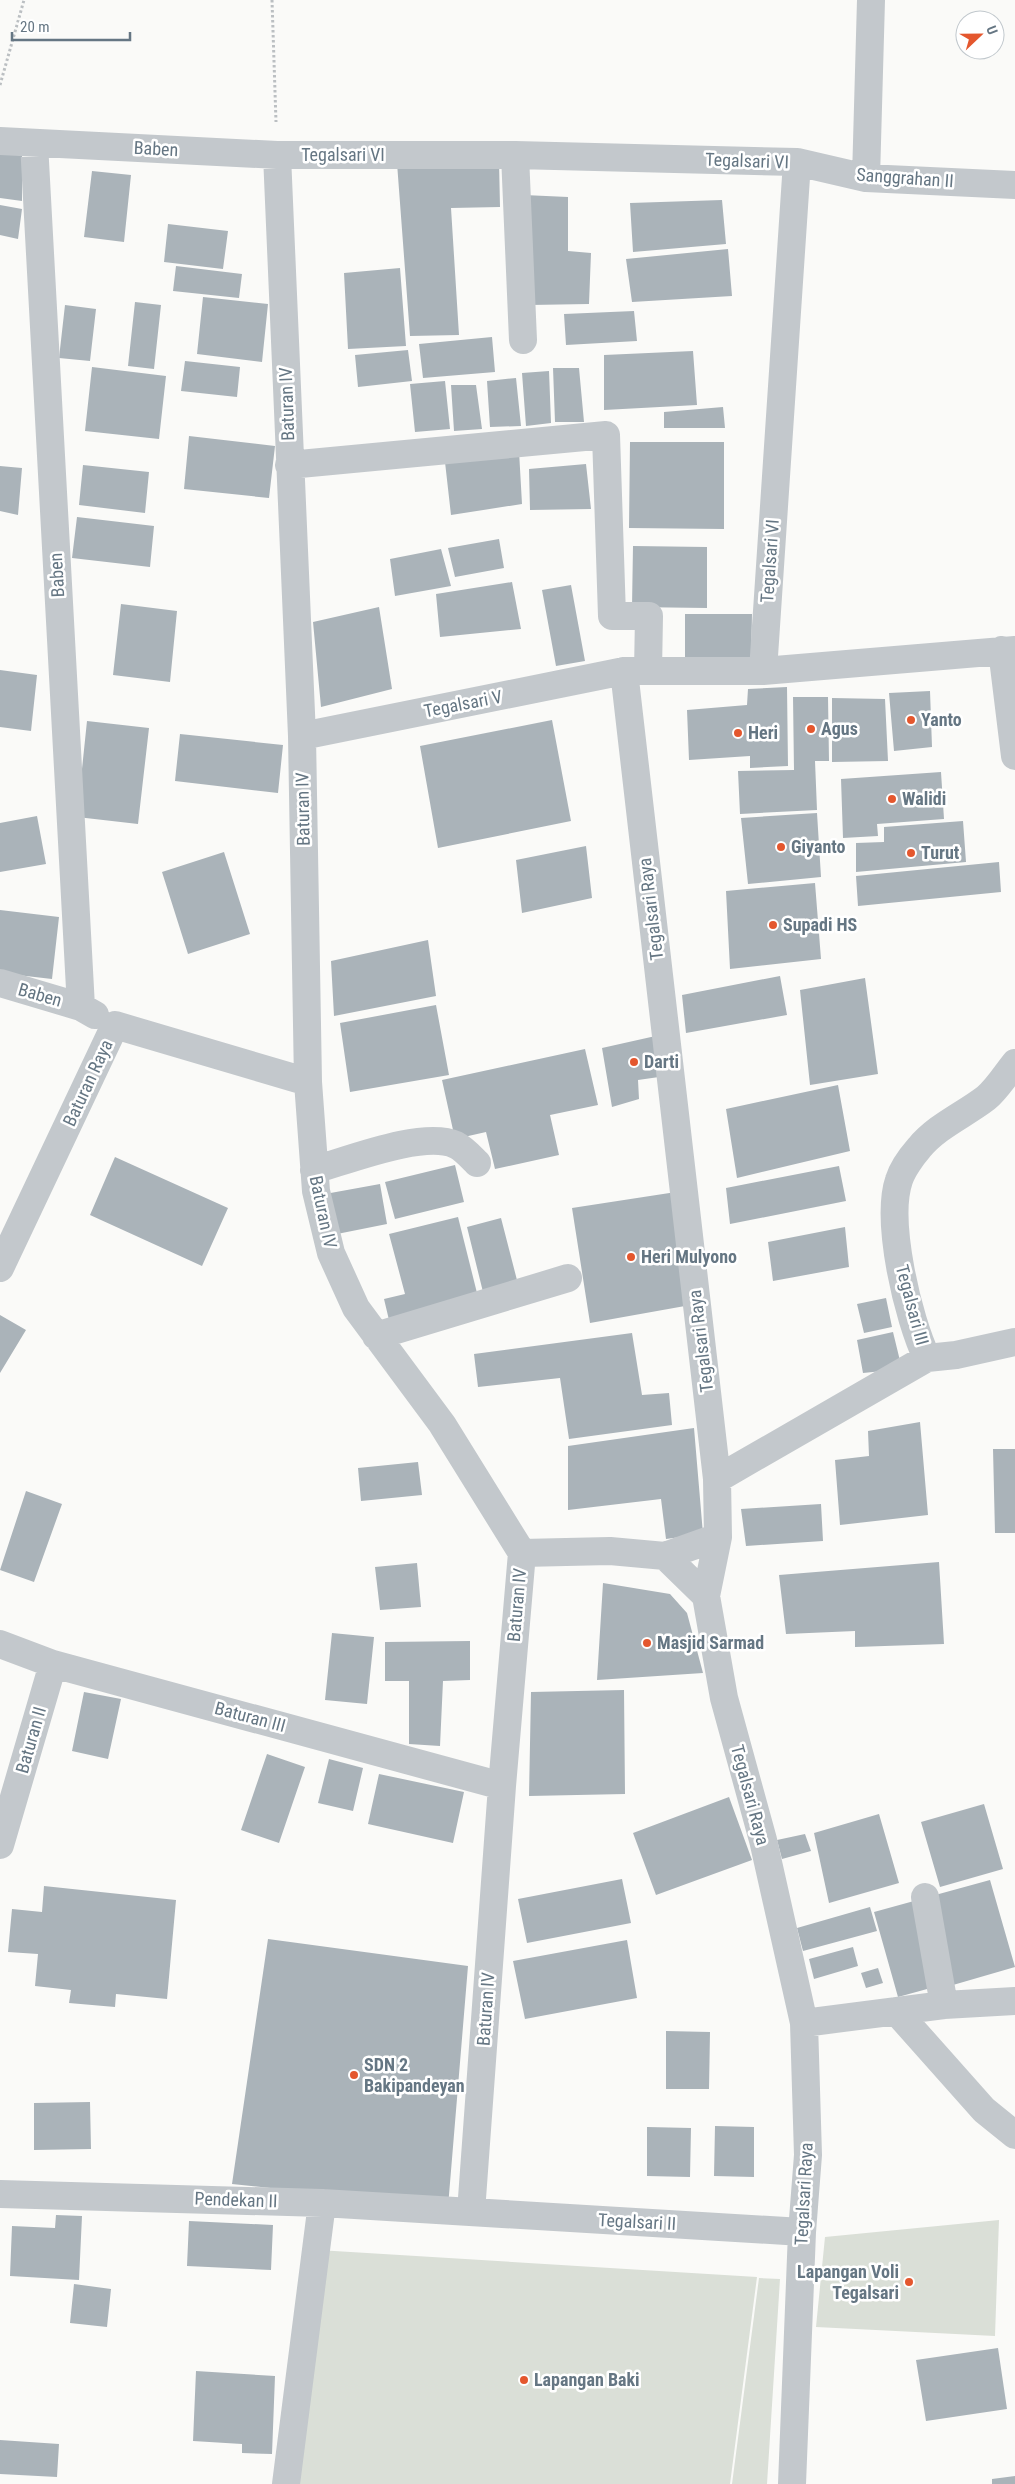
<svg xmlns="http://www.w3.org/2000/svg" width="1015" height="2484" viewBox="0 0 1015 2484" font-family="'Roboto Condensed',sans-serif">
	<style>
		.green { fill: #dadfd7 }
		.building { fill: #aab3b9 }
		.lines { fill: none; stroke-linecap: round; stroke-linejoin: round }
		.path { stroke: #bbbfc2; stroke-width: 3; stroke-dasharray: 2.5 2.5; stroke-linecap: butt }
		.minor { stroke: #c3c8cc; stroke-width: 28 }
		.poi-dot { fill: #e4572e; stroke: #fff; stroke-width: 2 }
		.labels { text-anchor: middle; stroke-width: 5; stroke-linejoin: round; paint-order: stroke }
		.street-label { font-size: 18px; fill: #657683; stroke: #fff }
		.poi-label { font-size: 18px; font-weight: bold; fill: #657683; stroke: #fff; text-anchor: start }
	</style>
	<rect width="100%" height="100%" fill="#fafaf8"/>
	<path class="green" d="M999,2220L995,2336L816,2327L825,2237Z
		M318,2250L757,2277L730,2484H295Z
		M759,2278L780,2279L767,2484H732Z"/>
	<path class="building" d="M0,151L22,153V201L0,198Z
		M499,161L500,207L451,208L459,335L410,336L397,163Z
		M92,171L131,175L124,242L84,237Z
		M524,195L568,197V251L591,253L589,304L530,305Z
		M722,200L726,244L633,252L630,203Z
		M0,205L22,209L18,239L0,235Z
		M168,224L228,231L223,269L164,262Z
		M728,249L732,296L632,302L626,259Z
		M176,266L242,274L239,298L173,291Z
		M400,268L406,346L348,349L344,273Z
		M203,297L268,304L262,362L197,354Z
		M135,302L161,305L154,369L128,366Z
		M65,305L96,309L90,361L59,358Z
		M634,311L637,341L566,345L564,314Z
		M492,337L495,372L423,378L419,344Z
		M408,350L412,381L358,387L355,355Z
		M693,351L697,405L604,410V355Z
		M185,361L240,367L237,397L181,391Z
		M92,367L166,376L159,439L85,431Z
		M553,368H579L584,422H555Z
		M549,371L551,423L526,426L522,373Z
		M516,378L521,426L490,427L487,381Z
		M445,381L450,429L415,432L410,384Z
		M451,385H476L482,429L454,431Z
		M723,407L725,428H664V412Z
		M189,436L275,446L269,498L184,489Z
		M630,442H724V529L629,528Z
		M519,451L522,504L451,515L445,462Z
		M586,464L591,509L530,510L529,469Z
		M83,465L149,472L145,513L79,505Z
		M0,466L22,468L18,515L0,511Z
		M77,517L154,526L150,567L72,558Z
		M499,539L504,568L455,577L448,548Z
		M633,546L707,547V608L632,607Z
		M441,549L451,586L395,596L390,559Z
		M512,582L521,629L440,637L436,594Z
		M571,585L585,661L556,666L542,590Z
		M121,604L177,611L170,682L113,675Z
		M379,607L392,689L321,707L313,622Z
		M685,614H752L751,664H685Z
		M0,670L37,675L31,731L0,727Z
		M787,687L788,766L750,768V756L689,760L687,710L747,705L748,689Z
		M930,691L932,747L894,751L889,693Z
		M793,697H828L829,761H815L817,810L740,814L738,771L794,770Z
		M832,698L885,699L888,761L832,762Z
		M552,720L571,821L438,848L420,746Z
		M87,721L149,728L138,824L77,817Z
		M180,734L283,745L278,793L175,781Z
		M941,772L944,819L877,824L878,836L843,838L841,779Z
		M817,813L821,877L748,884L741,818Z
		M37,816L46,864L0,872V823Z
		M963,821L966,862L856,872V843L884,842V827Z
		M586,846L592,898L522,913L516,860Z
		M224,852L250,934L188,954L162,872Z
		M999,862L1001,892L858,906L856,876Z
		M815,883L821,959L730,969L726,891Z
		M0,910L59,917L52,979L0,973Z
		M428,940L436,996L334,1016L331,961Z
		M780,976L787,1015L686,1033L682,995Z
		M865,978L878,1074L810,1085L800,990Z
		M436,1005L449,1075L350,1092L340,1023Z
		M660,1035L666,1076L638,1080L639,1099L612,1107L602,1048Z
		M585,1049L598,1105L550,1115L559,1155L495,1169L486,1132L455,1139L442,1080Z
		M838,1085L850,1151L737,1178L726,1109Z
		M115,1157L228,1208L202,1266L90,1215Z
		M455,1165L464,1202L395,1219L385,1182Z
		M839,1166L846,1201L730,1224L726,1188Z
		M380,1184L387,1224L332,1235L325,1194Z
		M676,1192L685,1306L590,1323L572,1208Z
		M458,1217L478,1297L389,1320L384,1299L405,1294L389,1234Z
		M501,1218L518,1284L483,1292L467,1227Z
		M845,1227L849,1267L773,1281L768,1242Z
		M886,1298L892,1327L864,1333L857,1304Z
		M0,1315L26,1330L0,1373Z
		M893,1332L902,1369L863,1373L857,1340Z
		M632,1333L642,1395L669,1393L672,1425L569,1439L560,1378L478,1387L474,1354Z
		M920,1422L928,1515L840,1525L835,1460L869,1456L868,1431Z
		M694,1428L703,1534L666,1539L661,1499L568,1510V1446Z
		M993,1449H1015V1533H995Z
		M418,1462L422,1495L361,1501L358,1468Z
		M26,1491L62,1504L34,1582L0,1570Z
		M821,1504L823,1541L746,1546L741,1509Z
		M939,1562L944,1644L855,1647V1631L786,1634L779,1575Z
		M417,1563L421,1607L380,1610L375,1567Z
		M603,1583L670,1594L687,1613L703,1673L597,1680Z
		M332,1633L374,1637L367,1704L325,1700Z
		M470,1641V1680L443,1681L440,1746L409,1744V1681H385V1642Z
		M624,1690L625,1794L529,1796L531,1692Z
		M84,1692L121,1699L108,1759L72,1751Z
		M267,1754L305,1767L279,1843L241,1830Z
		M329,1759L363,1768L353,1811L318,1803Z
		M379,1774L464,1792L453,1843L368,1824Z
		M729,1797L752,1860L656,1895L633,1833Z
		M984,1804L1003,1869L940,1887L921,1822Z
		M879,1814L899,1883L829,1903L814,1833Z
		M805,1834L811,1851L782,1859L777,1840Z
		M622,1879L631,1923L527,1943L518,1899Z
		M990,1880L1015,1967L953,1985L928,1897Z
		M44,1886L176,1900L167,1999L116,1994L115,2007L69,2003L71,1990L35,1986L38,1954L8,1952L12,1909L42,1912Z
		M914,1901L938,1986L898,1997L874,1912Z
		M870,1907L877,1931L803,1951L797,1928Z
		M268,1939L468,1966L448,2207L232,2184Z
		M627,1940L637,1998L525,2019L513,1961Z
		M853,1947L858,1966L814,1979L809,1959Z
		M878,1968L883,1983L866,1988L861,1973Z
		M666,2031L710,2032L709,2089H666Z
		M90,2102L91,2149L34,2150V2103Z
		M715,2126L754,2127V2177L714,2176Z
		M647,2127L691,2128L690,2177L647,2176Z
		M56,2215L82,2216L79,2280L10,2276L12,2226L55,2228Z
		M189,2221L273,2225L271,2270L187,2266Z
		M74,2284L111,2289L107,2327L70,2323Z
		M998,2348L1007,2409L926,2421L916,2360Z
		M196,2371L275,2376L272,2454L242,2453V2444L193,2441Z
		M0,2440L59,2444L57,2477L0,2474Z
		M1015,2476V2484H992V2479Z"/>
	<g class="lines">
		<path class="path" d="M272,0L276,122
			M0,85L24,0"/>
		<path class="minor" d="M0,141L277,155H515L797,162L866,178L1015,185
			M34,143L81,1007
			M277,155L302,736L308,1082L316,1191L331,1253L356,1308L442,1424L522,1553L502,1786L471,2212
			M515,155L523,340
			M866,178L871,0
			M289,465L606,435L612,616H649L648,671
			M1002,650L1015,756
			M763,671L797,162
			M302,736L624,671
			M0,983L81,1007L95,1015
			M1015,1063C1006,1074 997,1089 986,1098C964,1115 937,1126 919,1148C912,1156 902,1170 899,1180C885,1221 908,1319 927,1358L956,1355L1015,1342
			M314,1170C349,1160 424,1130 456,1145C464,1149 471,1157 477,1163
			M0,1268L115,1025L308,1082
			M376,1336L568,1278
			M717,1479L927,1358
			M522,1553L610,1551L665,1556L718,1537
			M665,1556L706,1596
			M0,1644L53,1664L502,1786
			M0,1845L53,1664
			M925,1897L944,2005
			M896,2011L984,2110L1015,2135
			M804,2023L944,2005L1015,2001
			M0,2194L322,2203L802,2232
			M286,2484L322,2203
			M792,2484L802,2232L808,2155L804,2023L763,1840L724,1698L706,1596L718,1537L717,1479L624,671H763L1015,650"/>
	</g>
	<g class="poi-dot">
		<circle cx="911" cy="720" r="5"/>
		<circle cx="811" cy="729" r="5"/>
		<circle cx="738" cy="733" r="5"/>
		<circle cx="892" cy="799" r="5"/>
		<circle cx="781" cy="847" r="5"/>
		<circle cx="911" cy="853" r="5"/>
		<circle cx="773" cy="925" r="5"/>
		<circle cx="634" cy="1062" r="5"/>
		<circle cx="631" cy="1257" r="5"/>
		<circle cx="647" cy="1643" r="5"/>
		<circle cx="354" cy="2075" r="5"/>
		<circle cx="909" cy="2282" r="5"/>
		<circle cx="524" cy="2380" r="5"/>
	</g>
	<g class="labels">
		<g class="street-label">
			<text transform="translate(156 149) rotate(3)" y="6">Baben</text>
			<text x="343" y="161">Tegalsari VI</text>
			<text transform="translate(747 161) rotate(2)" y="6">Tegalsari VI</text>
			<text transform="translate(905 178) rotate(4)" y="6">Sanggrahan II</text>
			<text transform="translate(287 404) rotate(-92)" y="6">Baturan IV</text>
			<text transform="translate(770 561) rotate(-86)" y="6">Tegalsari VI</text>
			<text transform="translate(57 575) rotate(-93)" y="6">Baben</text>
			<text transform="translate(463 704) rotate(-11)" y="6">Tegalsari V</text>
			<text transform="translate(303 809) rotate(-91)" y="6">Baturan IV</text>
			<text transform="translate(651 909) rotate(-97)" y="6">Tegalsari Raya</text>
			<text transform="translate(40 995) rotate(16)" y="6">Baben</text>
			<text transform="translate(88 1083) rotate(-65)" y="6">Baturan Raya</text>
			<text transform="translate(323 1212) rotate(78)" y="6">Baturan IV</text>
			<text transform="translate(912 1305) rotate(75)" y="6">Tegalsari III</text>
			<text transform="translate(701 1341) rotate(-97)" y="6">Tegalsari Raya</text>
			<text transform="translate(517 1605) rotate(-85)" y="6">Baturan IV</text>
			<text transform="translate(250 1717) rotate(15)" y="6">Baturan III</text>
			<text transform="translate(31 1740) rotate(-74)" y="6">Baturan II</text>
			<text transform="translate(750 1795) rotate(75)" y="6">Tegalsari Raya</text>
			<text transform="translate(486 2009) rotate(-86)" y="6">Baturan IV</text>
			<text transform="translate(804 2194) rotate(-87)" y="6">Tegalsari Raya</text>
			<text transform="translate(236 2200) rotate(2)" y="6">Pendekan II</text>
			<text transform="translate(637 2222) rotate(3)" y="6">Tegalsari II</text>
		</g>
		<g class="poi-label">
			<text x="921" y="726">Yanto</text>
			<text x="821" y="735">Agus</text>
			<text x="748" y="739">Heri</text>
			<text x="902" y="805">Walidi</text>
			<text x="791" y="853">Giyanto</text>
			<text x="921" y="859">Turut</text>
			<text x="783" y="931">Supadi HS</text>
			<text x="644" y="1068">Darti</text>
			<text x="641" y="1263">Heri Mulyono</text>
			<text x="657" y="1649">Masjid Sarmad</text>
			<text x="364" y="2071">SDN 2<tspan x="364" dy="21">Bakipandeyan</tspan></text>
			<text x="899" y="2278" text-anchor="end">Lapangan Voli<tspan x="899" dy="21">Tegalsari</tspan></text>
			<text x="534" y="2386">Lapangan Baki</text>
		</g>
	</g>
	<g transform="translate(980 35) rotate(68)"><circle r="24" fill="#ffffff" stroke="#c1c8cd"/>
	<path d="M0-4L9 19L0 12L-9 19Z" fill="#e4572e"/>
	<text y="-8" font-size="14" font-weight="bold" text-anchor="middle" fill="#657683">U</text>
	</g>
	<path d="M12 32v8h118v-8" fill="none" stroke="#657683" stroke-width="2.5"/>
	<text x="20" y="32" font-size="15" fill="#657683" stroke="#ffffff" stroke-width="4" paint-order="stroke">20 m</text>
</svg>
